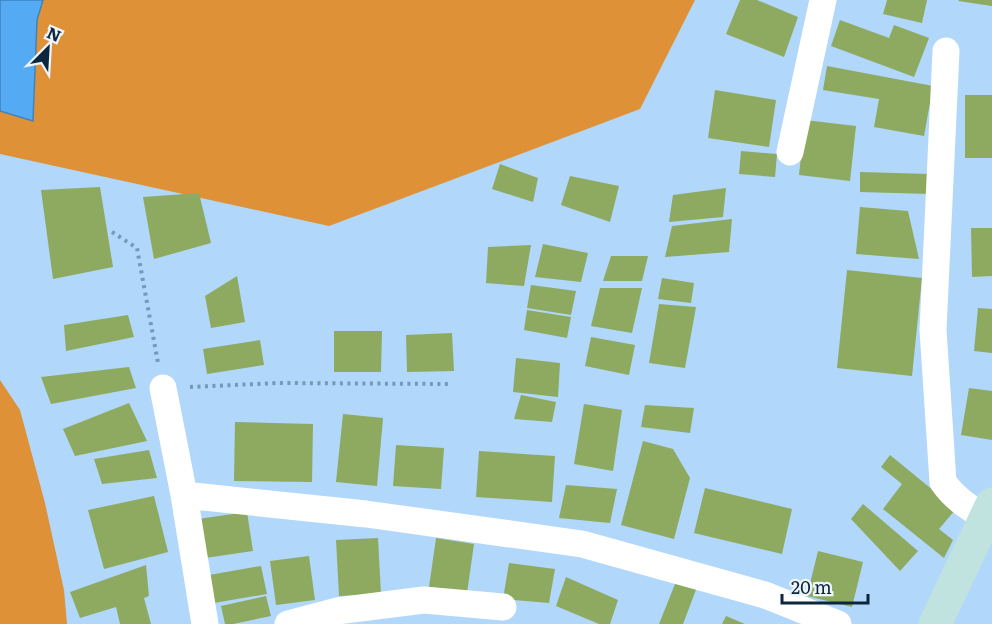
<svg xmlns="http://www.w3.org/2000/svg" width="992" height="624" viewBox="0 0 992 624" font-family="Literata,serif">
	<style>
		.green { fill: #de9137 }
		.water { fill: #55abf3; stroke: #3f83bc; stroke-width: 1.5 }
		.building { fill: #8daa60 }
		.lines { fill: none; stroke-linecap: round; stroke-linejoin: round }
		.path { stroke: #7799b7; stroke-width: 4; stroke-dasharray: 3 4.5; stroke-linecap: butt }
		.minor { stroke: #fff; stroke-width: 27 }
		.secondary { stroke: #c0e3e0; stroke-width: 33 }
	</style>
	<rect width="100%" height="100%" fill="#b1d7fa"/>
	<path class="green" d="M43,0H695L640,109L329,226L0,154V111L33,121L37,20Z
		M0,380L20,410L45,503L64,590L67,624H0Z"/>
	<path class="water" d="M0,0H43L37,20L33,121L0,111Z"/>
	<path class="building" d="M740,0H757L798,17L784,57L726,34Z
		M887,0H927L922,23L883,14Z
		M959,0H992V6L958,1Z
		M840,20L889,38L894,25L929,38L914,77L831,46Z
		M827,66L933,86L924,136L874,127L879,99L823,90Z
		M715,90L776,100L769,147L708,138Z
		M965,95H992V158H965Z
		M805,120L856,126L850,181L799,175Z
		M741,151L777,154L775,177L739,174Z
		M500,164L538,178L533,202L492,189Z
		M860,172L930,174V194L860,192Z
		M570,176L619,186L610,222L561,205Z
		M100,187L113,267L53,279L41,190Z
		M726,188L723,217L669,222L673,195Z
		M199,193L211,243L154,259L143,197Z
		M860,207L908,211L919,259L856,254Z
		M732,219L729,252L665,257L672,226Z
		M971,228H992V276L972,277Z
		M543,244L588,253L581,282L535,277Z
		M531,245L524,286L486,283L488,247Z
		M611,256H648L642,281H603Z
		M847,270L922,278L912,376L837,368Z
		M237,276L245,322L211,328L205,296Z
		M662,278L694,283L691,303L658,299Z
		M531,285L576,291L571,315L527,308Z
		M600,288H642L632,333L591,326Z
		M659,304L696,307L685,368L649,363Z
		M978,308L992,309V353L974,351Z
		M527,310L571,317L567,338L524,330Z
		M128,315L134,337L66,351L64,325Z
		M334,331H382L381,372H334Z
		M452,333L454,371L407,372L406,335Z
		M591,337L635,345L629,375L585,366Z
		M260,340L264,365L207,374L203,349Z
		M516,358L560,363L558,397L513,392Z
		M129,367L136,388L51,404L41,377Z
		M969,388L992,391V440L961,435Z
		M521,395L556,402L552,422L514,419Z
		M129,403L147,441L75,456L63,429Z
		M584,404L622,410L613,471L574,464Z
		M645,405L694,408L690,433L641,427Z
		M343,414L383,418L377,486L336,482Z
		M235,422L313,424L312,482L234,481Z
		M643,441L673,449L690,478L674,539L621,525Z
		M396,445L444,448L441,489L393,486Z
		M149,450L157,478L102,484L94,459Z
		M479,451L555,456L552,502L476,497Z
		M890,455L956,509L939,529L953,540L944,558L883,509L902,484L881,467Z
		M566,485L617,489L610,523L559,518Z
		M705,488L792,509L782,554L694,533Z
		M154,496L168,552L104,569L88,510Z
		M863,504L918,551L900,571L851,519Z
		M247,512L253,551L205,558L198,519Z
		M378,538L381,594L339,596L336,540Z
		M436,538L474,544L467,593L429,587Z
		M818,551L863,562L852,607L807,596Z
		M309,556L315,600L276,605L270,561Z
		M509,563L555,569L549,603L503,599Z
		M146,565L149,596L144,598L151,624H120L116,607L80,618L70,592Z
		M261,566L267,594L214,603L209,575Z
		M566,577L618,600L610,624H599L556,606Z
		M677,579L697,587L683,624H659Z
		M266,596L271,616L233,624H225L221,606Z
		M726,616L745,624H722Z"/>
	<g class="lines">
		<path class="path" d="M112,232L137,248L158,363
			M190,387L278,383L449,384"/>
		<path class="minor" d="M946,51L933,330L943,482C954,498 974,513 992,519
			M790,152L823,0
			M163,388L184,495L205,624
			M184,495L366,514L582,544L765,595L838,624
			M288,624L337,611L424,600L503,607"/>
		<path class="secondary" d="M935,624L992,504"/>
	</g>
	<g transform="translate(48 48) rotate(24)" stroke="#edf4fa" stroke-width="4.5" paint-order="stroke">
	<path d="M0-4.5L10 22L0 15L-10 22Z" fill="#0c273d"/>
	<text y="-9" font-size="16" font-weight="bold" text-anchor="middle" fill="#0c273d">N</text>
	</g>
	<path d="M782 594v9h86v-9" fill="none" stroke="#0c273d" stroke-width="3"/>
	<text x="791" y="594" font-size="18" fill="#0c273d" stroke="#edf4fa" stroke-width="4.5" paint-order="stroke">20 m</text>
</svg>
